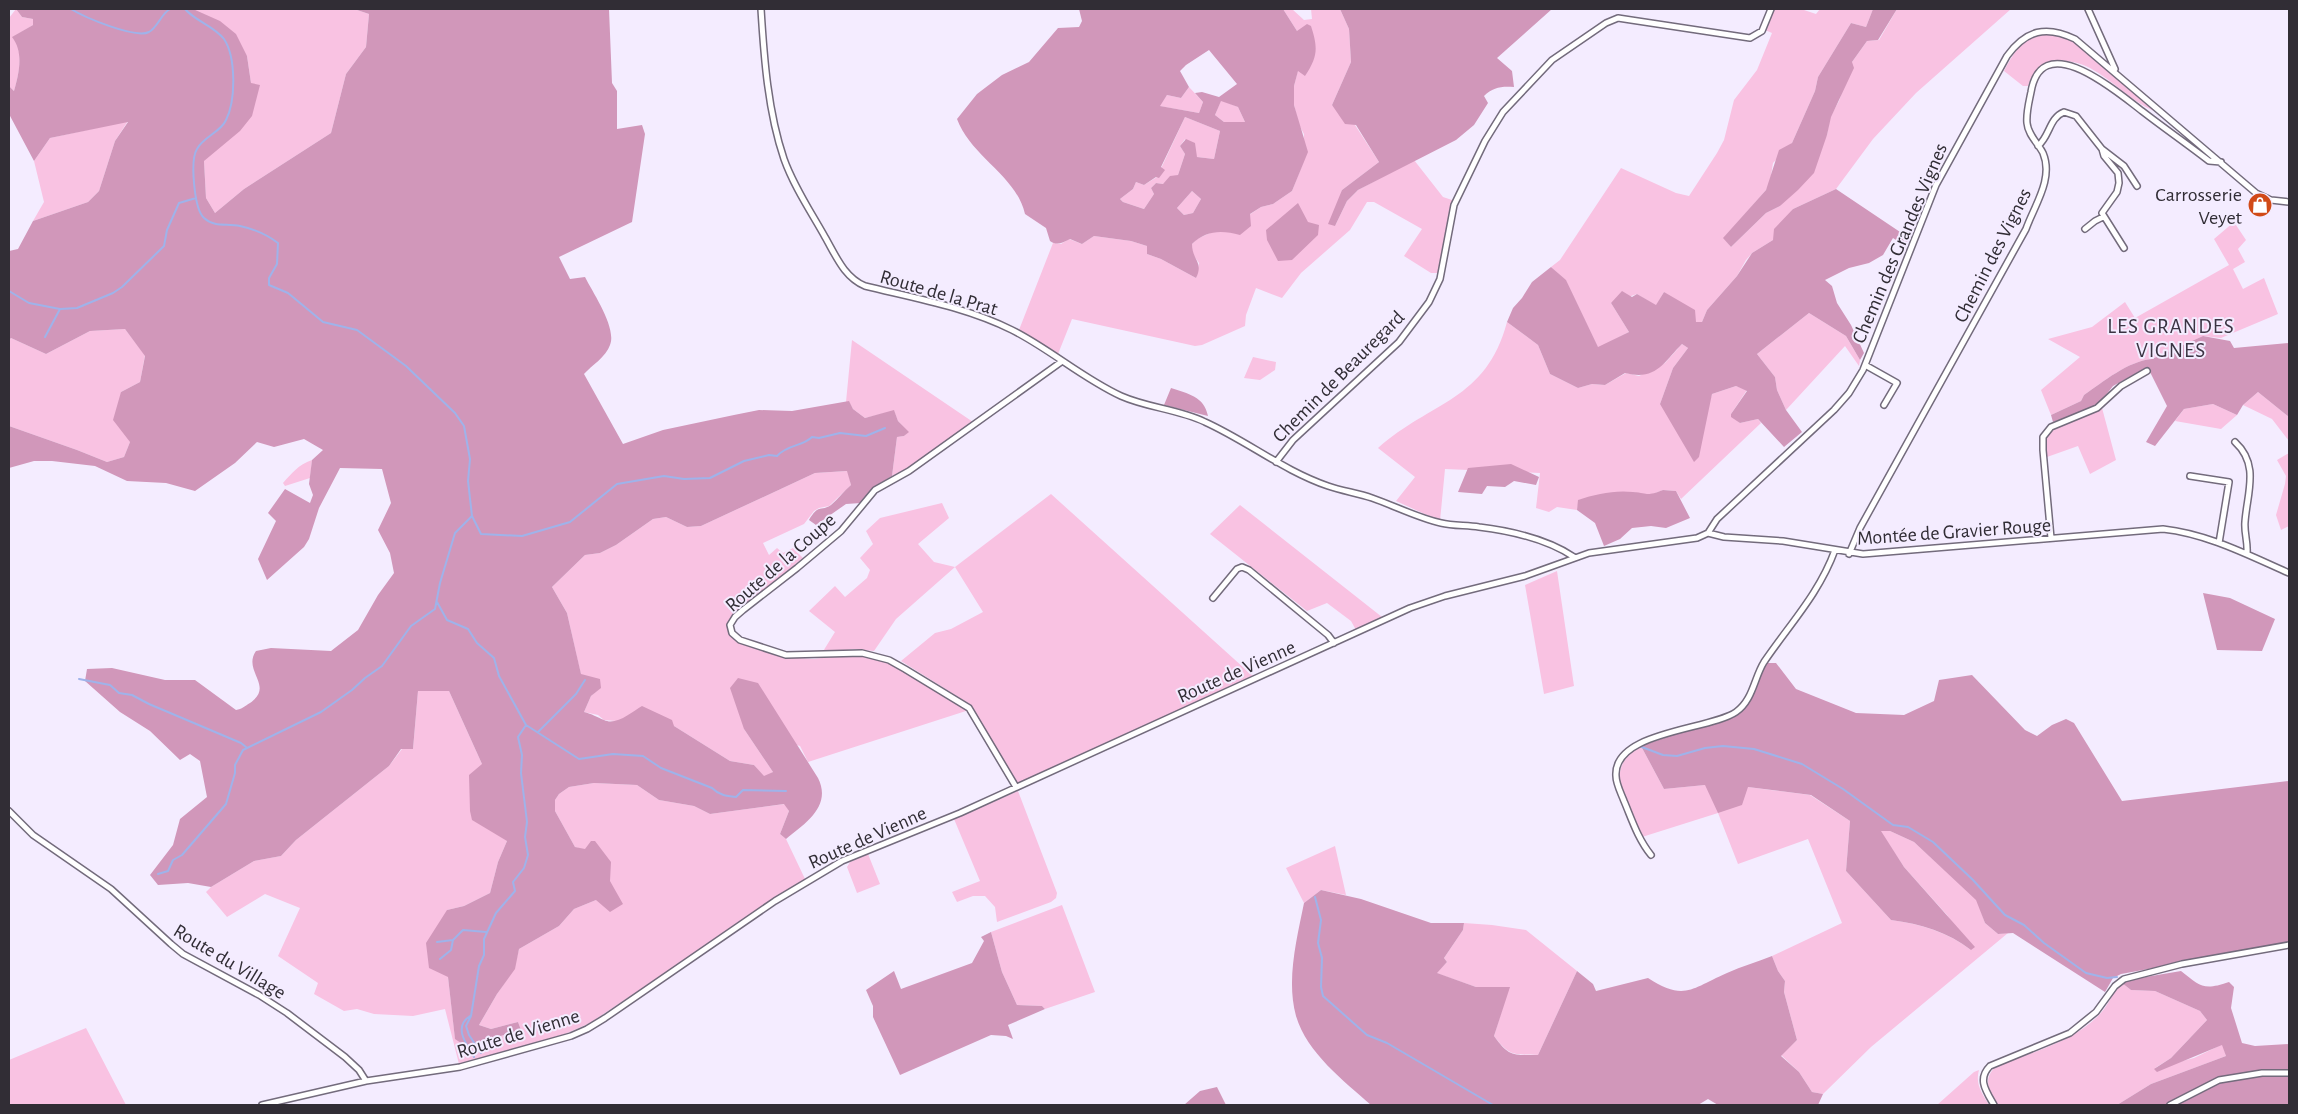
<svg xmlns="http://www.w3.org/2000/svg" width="2298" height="1114" viewBox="0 0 2298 1114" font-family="'Alegreya Sans',sans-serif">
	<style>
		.green { fill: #f9c2e2 }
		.forest { fill: #d197ba; fill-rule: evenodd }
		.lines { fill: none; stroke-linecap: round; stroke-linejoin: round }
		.stream { stroke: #9fb3ea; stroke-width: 2 }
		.minor-casing { stroke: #736b7c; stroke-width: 8 }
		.minor { stroke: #fff; stroke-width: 5 }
		.labels { text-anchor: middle; stroke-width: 4; stroke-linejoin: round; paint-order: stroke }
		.poi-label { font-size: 20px; fill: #312d35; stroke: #f4ecff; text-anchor: end }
		.street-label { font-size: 20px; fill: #312d35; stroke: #f4ecff }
		.neighbourhood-label { font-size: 21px; letter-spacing: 1px; fill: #3b3443; stroke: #f4ecff }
	</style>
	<rect width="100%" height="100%" fill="#f4ecff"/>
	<path class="green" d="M16,9L22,17L33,19V25L13,37C24,52 19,74 14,91L9,86V18Z
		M193,9H354L369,14L366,47L346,74L331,133L244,189L215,213L206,198L204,161L251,83L247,56Z
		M1283,9H1292L1304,20L1312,19L1311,9H1340L1349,29L1351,62L1332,105L1355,125L1379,162L1342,190L1335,226L1347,201L1358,190L1414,160L1443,197L1455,201L1448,220L1439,273H1431L1404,256L1422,229L1374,202H1367L1350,230L1301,273L1282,298L1256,288L1246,315L1245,326L1202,345L1195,346L1072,319L1058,354L1019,330L1053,243L1061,244L1069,239L1082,244L1094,236L1131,241L1147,246V254L1161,259L1196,278L1199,263L1192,253V244L1197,239L1212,232L1225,231L1261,207L1273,204L1292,191L1303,163L1304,134L1299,125L1294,105V86L1298,70L1305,75L1297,31Z
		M1773,9H1801L1816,14L1820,9H1873L1866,27L1851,23L1818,77L1815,91L1792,143L1773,163L1770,182L1766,190L1724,238L1731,247L1766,213L1780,206L1827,135L1830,117L1839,101L1852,62L1867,41L1879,40L1897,9H2011L1916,93L1873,139L1836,189L1793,209L1773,240L1752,253L1746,260L1737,276L1707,310L1702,322H1696L1664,292L1656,306L1637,294L1611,303L1629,332L1598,348L1566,281L1551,267L1560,260L1621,168L1676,193L1689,196L1717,153L1724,140L1734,100L1757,70L1772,33L1765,30Z
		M2048,34L2071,40L2080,47L2154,111C2130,101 2113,80 2090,68C2065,56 2037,56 2028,86H2023L2004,71C2016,48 2023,38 2048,34Z
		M1189,87L1203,102L1199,113L1159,106L1167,95L1181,98Z
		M1221,100L1238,107L1245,122H1224L1215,115Z
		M1185,117L1220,131L1214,159L1197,157L1185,139L1180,146L1185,154L1178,175L1163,184L1156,183L1151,188L1154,194L1144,209L1123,202L1120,199L1133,189L1136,182L1144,185L1157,177Z
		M128,121L115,141L99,191L88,202L33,221L44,202L34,161L50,138Z
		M1192,191L1201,199L1193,213L1184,215L1177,208Z
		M2234,222L2246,240L2238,249L2245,262L2233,269L2243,289L2264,278L2278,314L2221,338L2203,336L2152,359C2128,361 2103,382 2084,395L2081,401L2051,415L2041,390L2080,357L2048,339L2092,327L2125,302L2135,318L2229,265L2214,239Z
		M1809,313L1846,336L1860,360L1859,366L1845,346L1786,410L1777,390L1775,377L1757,354Z
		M1507,322L1538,345L1550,374L1578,388L1592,384L1605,385L1626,373L1639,376L1665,363L1682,344L1688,348L1673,368L1660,404L1707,411L1712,394L1736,386L1747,390L1731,414L1740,423L1758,419L1761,423L1681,499L1676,491L1663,490L1648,496L1633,492L1579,500L1577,510L1557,507L1549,512L1536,508L1540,473L1445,469L1440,521L1396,501L1415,477L1378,448C1431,401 1486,401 1507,322Z
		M125,329L145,355L140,382L121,392L130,442L124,457L107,462L77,450L9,426V340L11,338L46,354L90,331Z
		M852,340L973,422L908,468L892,476L897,437L904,436L908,432L898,421L894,411L865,418L853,409L849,402H846Z
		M1253,357L1276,362L1275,370L1260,380L1244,378Z
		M2258,392L2289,417V441L2272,419L2243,405Z
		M2213,404L2237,415L2221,429L2175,421L2184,409Z
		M2102,408L2116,460L2090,474L2078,446L2047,457L2045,439L2050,430Z
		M2289,453V526L2281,530L2276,515L2285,484L2286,476L2277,460Z
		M312,460L310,478L285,486L283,483C292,473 298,465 312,460Z
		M848,471L851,485L829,506L819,508L814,511L804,524L763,543L769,555L777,548L783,553L793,548L803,558L732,617L728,622V634L737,641L782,657L813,659L850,655L878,659L893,665L969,710L808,762L800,746L744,729L773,772L764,777L754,765L730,761L674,726L604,720L598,715L584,712L591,696L600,688L581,675L567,613L552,587L585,555L600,553L616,545L653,519L666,517L687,527L701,526L815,473Z
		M1051,494L1254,677L1017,784L1013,780L971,705L901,661L935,633L951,629L983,612L955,567L896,619L874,651L855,649L822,653L835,632L809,611L835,586L845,597L867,578L870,570L860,558L873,544L866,531L880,518L942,503L949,518L918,544L934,562L955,567Z
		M1240,505L1382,617L1356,630L1351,621L1327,603L1307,611L1210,534Z
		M1557,571L1574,686L1544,694L1525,585Z
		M418,691H449L482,764L507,841L498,862L490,893L464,906L447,910L448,977L455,1038L480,1042L521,1030L518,1022L491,1029L479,1025L497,994L514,969L519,949L559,926L574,909L596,900L585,850L575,847L555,811V800L559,794L569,787L594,783L637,785L659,800L694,806L710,814L785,804L789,811L780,834L786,839L805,879L590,1023L565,1034L459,1064L445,1009L413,1016L374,1014L357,1009L344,1011L314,994L318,983L278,956L300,908L265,894L227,917L206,892L211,887L254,861L281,856L296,840L389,766L402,749H413Z
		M1641,746L1664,789L1705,785L1748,787L1810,795L1850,821L1846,871L1891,920C1920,924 1948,932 1971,950L1947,915L1904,867L1880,831H1890L1914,842L1977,900L1985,923L1998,934L2008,933L1871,1047L1823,1094L1812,1092L1799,1072L1781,1055L1797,1040L1784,992L1785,981L1778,971L1772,956L1842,923L1808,839L1738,864L1718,813L1642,837C1628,805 1600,769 1641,746Z
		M1018,791L1057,893L1056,898L1051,902L997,922L995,907L985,896H973L957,902L952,892L980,881L954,819Z
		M1335,846L1346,895L1321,890L1304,903L1286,868Z
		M868,854L880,884L857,893L847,867L850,862Z
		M1062,905L1095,992L1045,1009L1042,1006L1017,1005L1002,972L991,932Z
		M1464,923L1492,925L1526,930L1577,971L1538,1055C1513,1054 1510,1057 1494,1036L1509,987H1476L1436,973L1447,962L1444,958L1463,930Z
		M2122,983L2131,990L2155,991L2200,1011L2207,1020L2171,1058L2155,1068L2194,1058L2223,1044L2226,1056L2151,1084L2117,1105H1998C1989,1090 1982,1080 1996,1066C2029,1053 2071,1043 2097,1017C2108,1007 2112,993 2122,983Z
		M86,1028L126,1105H9V1060Z
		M1979,1070C1975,1085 1982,1093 1989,1105H1937L1974,1072Z"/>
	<path class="forest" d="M16,9H193L220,21L236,34L247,56L251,83L260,85L252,116L240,131L204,161L206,198L215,213L244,189L331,133L346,74L366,47L369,14L354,9H609L612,83L617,91V129L642,125L645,134L632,222L559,257L570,279L585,277C593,293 617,328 610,345C606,357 592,365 584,374L623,444L663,430L734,415L759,410L792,411L849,401L853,409L865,418L894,410L898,421L909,432L904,436L897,437L892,476L876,486L861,503L846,504L816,525L809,520C819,503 821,512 831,505C838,499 844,491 851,485L847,471L815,473L701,526L687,527L666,517L653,519L616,545L600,553L585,555L552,587L567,613L581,674L600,679L601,688L591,696L584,712C592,714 597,717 604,720C616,726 632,712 642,706L672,720L674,726L730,761L754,765L764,776L773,772L744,729L730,688L738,678L758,683L818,778C832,806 806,823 786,839L780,834L789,811L784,804L710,814L694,806L659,800L637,785L594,783L569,787L559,794L555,800V811L575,847L585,849L591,841H595L611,862L610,881L623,904L610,912L596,900L574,909L559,926L519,949L515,969L497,994L479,1025L491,1029L518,1022L521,1030L480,1042L470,1049L455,1039L448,977L429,968L426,943L447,910L464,906L490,893L498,862L507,841L472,820L470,811L469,775L482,764L449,691H418L413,749H401L389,766L296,840L281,856L254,861L211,887L188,883L158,885L150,875L173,845L180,819L207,797L200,761L190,754L180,760L150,731L120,712L85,681L87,669L112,668L165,680H195L236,710C242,709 245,706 250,703C275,686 242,671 256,651L271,648L331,651L358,630L378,595L394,573L390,553L378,530L391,503L382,469L340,468L319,508L309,539L304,547L267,580L258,559L276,521L268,513L285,489L310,503L313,495L309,484L312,460L323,450L304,439L274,447L257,442L235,463L195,491L166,483L127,481L95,466L52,461H34L9,468V426L77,450L107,462L124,457L130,442L113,420L121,392L140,382L145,356L125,329L90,331L46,354L11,338L9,340V251L18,249L33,221L88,202L99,191L115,141L128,122L50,138L34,161L9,114V86L14,91C19,74 24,52 12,37L33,25V19L22,17Z
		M1079,9H1283L1297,31L1307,24L1311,26C1318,48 1318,56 1305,76L1298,71L1294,86V105L1308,152L1292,191L1273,204L1261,207L1250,214L1251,226L1240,235C1222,230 1206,230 1192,244C1192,260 1204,262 1196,278L1161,259L1147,254V246L1131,241L1094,236L1082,244L1070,239C1062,243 1057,246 1050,241L1046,228L1025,214C1016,175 971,157 957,119L977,94L1002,75L1029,62L1058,28L1079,27L1082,21ZM1209,50L1237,84L1219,97L1202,92L1195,93L1203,102L1199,113L1160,106L1167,95L1181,98L1189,87L1180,71L1186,65ZM1221,101L1238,107L1245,122H1224L1215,115ZM1185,117L1220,131L1214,159L1197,157L1195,143L1186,139L1180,146L1185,154L1178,175L1170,176L1163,184L1156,183L1151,188L1154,194L1144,209L1123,202L1120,199L1133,189L1136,182L1144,185L1156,177L1159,178L1165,170L1161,167ZM1192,191L1201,199L1193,213L1184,215L1177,208Z
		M1340,9H1552L1497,58L1512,71L1514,87C1502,86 1493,87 1484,96L1488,103L1474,125L1456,140L1358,190L1347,201L1335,226L1328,224L1342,190L1379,162L1356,125L1345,124L1332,105L1351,62L1349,29Z
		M1873,9H1897L1878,40L1867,41L1852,62L1854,68L1831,117L1827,135L1814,173L1798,190L1780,206L1766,213L1731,247L1723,238L1766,190L1779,150L1792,143L1815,91L1818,77L1851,23L1866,27Z
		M1836,189L1909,238L1905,246L1893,238L1883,255L1869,263L1849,268L1825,280L1832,286L1837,303L1851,325L1864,353L1860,360L1846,336L1809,313L1757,354L1775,377L1777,390L1786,410L1802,432L1784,447L1758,419L1740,423L1731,417V414L1747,391L1736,386L1712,394L1699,457L1694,462L1660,404L1673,368L1688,348L1682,344C1663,363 1656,381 1625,373L1605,385L1592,384L1578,388L1550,374L1538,345L1507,322L1513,308L1522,298L1532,282L1551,267L1566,280L1598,347L1629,332L1611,303L1622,291L1632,297L1637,294L1656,305L1664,292L1695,310L1696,322H1702L1707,310L1737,276L1752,253L1773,240L1774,229L1793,209Z
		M1298,203L1308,222L1319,225L1318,235L1292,260L1278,261L1267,240L1266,230Z
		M2203,336L2230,341L2234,348L2289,343V417L2258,392L2243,405L2237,415L2213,404L2184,409L2155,446L2146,442L2167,406L2150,372L2144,369L2113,386L2102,400L2089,410L2053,422L2051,415L2081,401L2084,395C2103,382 2128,361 2152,359Z
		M1171,388C1188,394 1204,396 1208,416L1164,405Z
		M1511,464L1539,477L1536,485L1514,481L1505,487L1487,486L1482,494L1458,492L1468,468Z
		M1663,490L1676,491L1690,518L1666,528L1651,526L1632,528L1620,539L1604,546L1595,523L1577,510L1578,500C1596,494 1614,490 1633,492C1649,493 1645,497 1663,490Z
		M2203,593L2230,598L2275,619L2262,651L2217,650Z
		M1767,663H1776L1796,689L1856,713L1904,715L1934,701L1939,680L1972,675L2025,730L2037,736L2052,725L2066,719L2074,723L2122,801L2289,781V943L2121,974L2113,978L2105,992L2013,933L1998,934L1985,923L1976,900L1914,842L1890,831H1881L1904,867L1975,947L1971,950C1948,932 1921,924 1891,920L1846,871L1850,821L1811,795L1748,787L1742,805L1718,813L1705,785L1664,789L1641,746L1737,713Z
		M1321,890L1361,899L1431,923H1464L1463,930L1444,958L1447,962L1437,973L1476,987H1510L1494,1036C1509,1057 1513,1055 1538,1055L1577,971L1593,984L1596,991L1648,978C1685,1002 1692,988 1727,973C1742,966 1757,962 1772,956L1778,971L1785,981L1784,992L1797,1040L1781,1056L1799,1072L1812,1092L1823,1094L1818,1105H1718L1708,1099L1698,1105H1371C1344,1081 1307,1053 1296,1016C1286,980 1297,938 1304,903Z
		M991,932L1002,972L1017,1005L1042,1006L1045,1009L1008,1025L1013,1039L1006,1036L991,1035L900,1075L873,1017V1006L866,990L894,971L901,989L972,963L984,941L981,937Z
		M2181,971C2200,986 2203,991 2229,982L2234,987L2231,1008L2242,1043L2255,1046L2289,1044V1105H2117L2151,1084L2226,1056L2222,1045L2157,1072L2154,1069L2171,1058L2207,1020L2200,1011L2155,991L2131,990L2122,983L2128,980Z
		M1217,1087L1226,1105H1184L1200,1091Z"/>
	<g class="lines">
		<path class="stream" d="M71,9C84,17 135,39 149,32C158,27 161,14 170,9
			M9,291L29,303L60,309L77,308L113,293L122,287L164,246L167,230L179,203L196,198
			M45,337L60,309
			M472,516L481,534L522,536L570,522L617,484L664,476L684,479L710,478L744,461L769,455L777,456C788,444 802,447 812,437L819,438L840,433L866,436L885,428
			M437,602L447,620L468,629L477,643L494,658L499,676L526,725L579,759L613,754L643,756L661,768L712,788C719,795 726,796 736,797L743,790L786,791
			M79,679L110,685L119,693L132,695L149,704L241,743L246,747
			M538,732L576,694L585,680
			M1639,746L1663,755L1677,756L1705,748L1723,746L1754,749L1802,764L1843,789L1893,825L1908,827L1933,842L1973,880L2005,915L2024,925L2044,943L2086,973L2107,978L2117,977
			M158,874L168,871L173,860L182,855L226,804L235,773V765L243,750L321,712L352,690L365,678L382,666L411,626L435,609L440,583L455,533L472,516L468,481L470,459L464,426L455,413L406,366L357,330L323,322L288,293L269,285V278L277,264L278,243C266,234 254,229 240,226C227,223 215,228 204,218C194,209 190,160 197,149C203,137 221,132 226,120C236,100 236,57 224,39C214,26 195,21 185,9
			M1315,897L1321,920L1318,943L1322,958L1321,987L1323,996L1367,1035L1387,1043L1493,1105
			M437,942L453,940L463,930L486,932
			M440,959L451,950L453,940
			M470,1016C453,1027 466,1044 474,1057
			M481,1053L469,1035L466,1026L471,1016L479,966L484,955V939L496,913L515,891L513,882L524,868L528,855L525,837L527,822L521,773L522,755L518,737L526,725"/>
		<defs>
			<path id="minor" d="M761,9C764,58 768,112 784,159C794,187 811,212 825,237C836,256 844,277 865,286C914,298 966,307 1012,330C1050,349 1082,378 1121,396C1148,408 1178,409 1205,422C1247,441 1284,471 1328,486C1342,491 1358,493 1372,498C1395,506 1418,518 1441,523C1453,526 1467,525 1479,527C1512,531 1547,539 1574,557
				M2088,9L2115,69
				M2038,146C2050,136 2049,118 2064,112L2076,116L2102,149L2104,156L2118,173L2119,183L2117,192L2102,213L2124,248
				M2102,149L2124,166L2137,186
				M2085,229L2095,221L2103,217
				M1865,365L1897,383L1884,405
				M2235,442C2260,465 2247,493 2245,522C2244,533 2248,542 2247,553
				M1276,462L1293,440L1399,342L1429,302L1440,279L1454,205L1485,141L1503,112L1552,60L1606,23L1618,18L1631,20L1750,38L1762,31L1771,9
				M2190,476L2229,482L2219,543
				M1708,533L1717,519L1834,410L1849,393L1863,370L1936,185L2007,56C2026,30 2046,25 2075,39L2256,193L2271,200L2289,202
				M2051,538L2043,450V437L2051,427L2097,408L2121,386L2147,371
				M1849,554L1860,528L2026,229C2034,206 2054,179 2043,153C2038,143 2028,135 2027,123C2026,113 2029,102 2031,92C2042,27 2117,92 2142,111C2164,128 2187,144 2209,161L2221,162
				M1213,598L1237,569L1242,567L1249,570L1328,635L1334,643
				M1016,787L969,708L905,669L889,660L862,653L786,655L740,640L732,633L730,625L735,617L743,610L797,568L841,531L875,490L909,471L1061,362
				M9,811L33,835L111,889L171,944L183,954L259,995L287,1013L345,1057L359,1070L366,1081
				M1651,855C1638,839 1632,820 1624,801C1621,793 1616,784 1616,776C1613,731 1710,730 1736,712C1753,700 1754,678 1764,662C1789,625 1819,594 1835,550
				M262,1105L366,1081L460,1067L571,1036L587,1029L605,1018L775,901L842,861L960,813L1410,608L1445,596L1525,576L1589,553L1697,538L1708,533L1724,537L1783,541L1863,554L2163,529C2208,534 2248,555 2289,573
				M1994,1105C1986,1091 1977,1079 1990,1066L2070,1033L2096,1012L2115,986L2124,979L2182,964L2289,945
				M2170,1105L2219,1080L2262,1073H2289"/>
		</defs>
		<use href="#minor" class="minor-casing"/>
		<use href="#minor" class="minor"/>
	</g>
	<defs>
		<symbol id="shop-disc" viewBox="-11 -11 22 22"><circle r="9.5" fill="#d14a17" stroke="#f4ecff"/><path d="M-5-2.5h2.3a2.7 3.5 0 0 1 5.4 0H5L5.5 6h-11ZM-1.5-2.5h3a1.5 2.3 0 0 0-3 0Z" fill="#fff"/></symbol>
	</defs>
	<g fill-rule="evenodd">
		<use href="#shop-disc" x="2246" y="191" width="28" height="28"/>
	</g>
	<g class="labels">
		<g class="poi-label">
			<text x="2242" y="201">Carrosserie<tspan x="2242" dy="23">Veyet</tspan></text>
		</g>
		<g class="street-label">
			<text transform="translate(1899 243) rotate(-67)" y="7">Chemin des Grandes Vignes</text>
			<text transform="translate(1992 255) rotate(-63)" y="7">Chemin des Vignes</text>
			<text transform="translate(939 292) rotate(16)" y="7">Route de la Prat</text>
			<text transform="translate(1338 376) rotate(-45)" y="7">Chemin de Beauregard</text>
			<text transform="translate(1954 531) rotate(-4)" y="7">Montée de Gravier Rouge</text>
			<text transform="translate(780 562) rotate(-41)" y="7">Route de la Coupe</text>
			<text transform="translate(1236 671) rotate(-24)" y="7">Route de Vienne</text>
			<text transform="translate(867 837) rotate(-24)" y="7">Route de Vienne</text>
			<text transform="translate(230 961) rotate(31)" y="7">Route du Village</text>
			<text transform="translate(518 1033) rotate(-17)" y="7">Route de Vienne</text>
		</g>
		<g class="neighbourhood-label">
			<text x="2171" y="333">LES GRANDES<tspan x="2171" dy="24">VIGNES</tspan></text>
		</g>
	</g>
	<rect width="2298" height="1114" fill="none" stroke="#312d35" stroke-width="20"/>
</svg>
